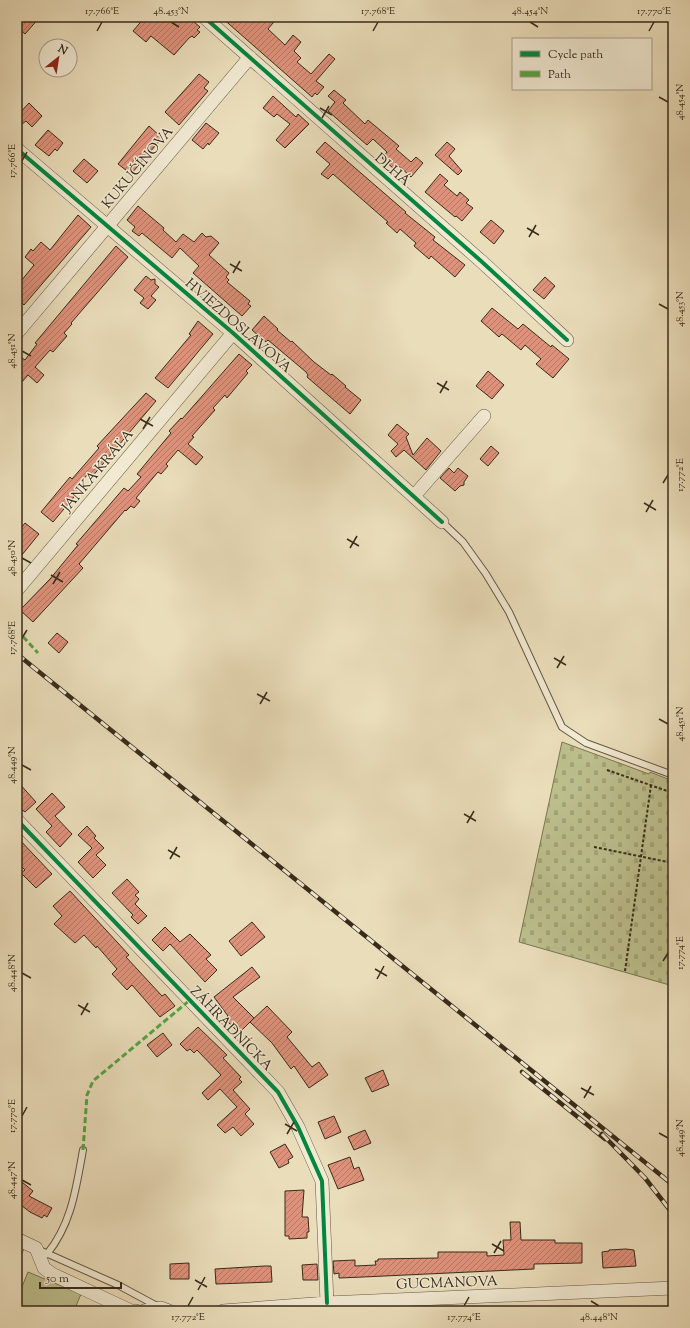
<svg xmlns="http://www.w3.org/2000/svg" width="690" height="1328" viewBox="0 0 690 1328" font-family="'Sorts Mill Goudy',serif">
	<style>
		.cemetery { fill: url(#cemetery-stones); stroke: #7a7554 }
		.pitch { fill: #bcbf8c; stroke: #7a7554 }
		.building { fill: url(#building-hatch); stroke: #382b1b }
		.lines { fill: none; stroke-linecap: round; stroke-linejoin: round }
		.lane-casing { stroke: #645843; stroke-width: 8 }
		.street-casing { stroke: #645843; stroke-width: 14 }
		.path { stroke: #382b1b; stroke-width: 2; stroke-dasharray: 3 2; stroke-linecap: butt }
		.lane { stroke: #f1e9d2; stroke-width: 6 }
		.street { stroke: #f1e9d2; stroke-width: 13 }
		.rail-casing { stroke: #382b1b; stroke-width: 4.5 }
		.rail { stroke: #f1e9d2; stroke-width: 3; stroke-dasharray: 9; stroke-linecap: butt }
		.quiet { stroke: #53a440; stroke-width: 3; stroke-dasharray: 6 3; stroke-linecap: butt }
		.cycleway-casing { stroke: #f1e9d2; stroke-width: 6 }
		.cycleway { stroke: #00873e; stroke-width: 4 }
		.ticks { fill: none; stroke: #382b1b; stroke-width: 1.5 }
		.labels { text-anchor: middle; stroke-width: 3; stroke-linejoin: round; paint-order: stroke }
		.street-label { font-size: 14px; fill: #382b1b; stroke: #f1e9d2 }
		.neatline { fill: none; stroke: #382b1b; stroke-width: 1.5 }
		.ticks-label { font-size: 10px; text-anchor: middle; fill: #382b1b }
	</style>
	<defs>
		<pattern id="cemetery-stones" width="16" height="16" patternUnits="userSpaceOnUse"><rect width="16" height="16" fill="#bcbf8c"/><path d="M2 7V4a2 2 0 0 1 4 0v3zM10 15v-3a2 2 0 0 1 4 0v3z" fill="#a2a478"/></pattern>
		<pattern id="building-hatch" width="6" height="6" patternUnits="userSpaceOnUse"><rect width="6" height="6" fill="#df927b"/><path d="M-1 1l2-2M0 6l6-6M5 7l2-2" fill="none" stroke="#b67764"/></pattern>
	</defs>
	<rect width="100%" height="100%" fill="#eaddba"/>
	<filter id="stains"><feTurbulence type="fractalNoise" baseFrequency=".005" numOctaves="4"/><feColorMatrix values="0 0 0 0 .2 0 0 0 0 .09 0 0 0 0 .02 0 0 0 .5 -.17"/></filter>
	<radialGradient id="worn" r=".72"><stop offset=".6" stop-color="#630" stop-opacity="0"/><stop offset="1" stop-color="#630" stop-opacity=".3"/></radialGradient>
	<path class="cemetery" d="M562,742L649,774L650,772L673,781V986L519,942Z"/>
	<path class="pitch" d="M28,1272L81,1294L74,1311H17V1299Z"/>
	<path class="building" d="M17,17H40L25,34L17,27Z
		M145,17H188L200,27L197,30L200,32L194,38L192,36L189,38L174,55L151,36L146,42L133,31Z
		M221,17H278L268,29L285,45L293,35L301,42L294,51L301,58L297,62L311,74L329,54L335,59L316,81L324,87L317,95L315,93L312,97Z
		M199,74L209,82L204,88L208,91L179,125L165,112Z
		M334,90L346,100L343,103L365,124L368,120L399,146L396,149L411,162L416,157L423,163L411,177L400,167L397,166L394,169L382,158L387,152L373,139L367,145L328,111L335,102L328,96Z
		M273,96L296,117L298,114L309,124L285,148L276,140L290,124L277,114L274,117L263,108Z
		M29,103L42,116L32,127L26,121L22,124L17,120V116Z
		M206,123L219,133L209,145L208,143L203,149L192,140Z
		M149,126L162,138L131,174L118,164Z
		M48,130L63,143L57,151L55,149L49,156L35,145Z
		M325,142L406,212L405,213L435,237L433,240L465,265L455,277L431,256L429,259L414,246L416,243L400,229L397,233L386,223L388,222L333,174L328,179L321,174L330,164L316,152Z
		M447,142L455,149L449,156L462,171L458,175L435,155Z
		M84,159L98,171L87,183L73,171Z
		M440,174L448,181L444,185L457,196L460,192L469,200L466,203L473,208L462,221L456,216L455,217L425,192Z
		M138,206L164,228L163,230L176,242L183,234L194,242L202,233L206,237L211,236L219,243L209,255L229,273L226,277L229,280L227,282L250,301L248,304L251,306L242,316L193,273L199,266L180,248L172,258L142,233L139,236L132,231L135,227L127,220Z
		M78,215L91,227L24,305L17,298V286L34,265L25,257L31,249L33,251L41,242L50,250Z
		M491,220L504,231L494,244L480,232Z
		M116,246L128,257L71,323L72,324L64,333L67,336L53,352L50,350L35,367L44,375L37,383L28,375L22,382L17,378V364L22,358L25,360L37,344L35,343Z
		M146,276L151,280L155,279V284L159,287L151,296L156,300L148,309L140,303L144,298L134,290Z
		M545,277L555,286L544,299L533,290Z
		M492,308L518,329L523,324L551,347L552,345L569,359L553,378L536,364L541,359L525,345L521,350L502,334L499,337L481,321Z
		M264,316L278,329L277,330L291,342L292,341L314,362L331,375L332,374L346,386L345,387L361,400L350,414L307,377L308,375L306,372L268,340L266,342L252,330Z
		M198,321L213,334L168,388L155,378L191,335L189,334Z
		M239,354L252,365L246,371L248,373L227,398L225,395L213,408L215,410L192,436L194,437L188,444L203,457L196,465L178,450L166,464L168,466L161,474L158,472L136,498L140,501L134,508L131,506L126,511L125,510L79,564L83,568L33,622L20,610L50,579L78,545L76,544L124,488L128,491L141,477L137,474L171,433L169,431L181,418L182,419Z
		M488,371L504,385L492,399L476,386Z
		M146,393L156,401L91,478L87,475L76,488L79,491L53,522L41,512L70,477L72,479L99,448L97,446L108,434Z
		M397,424L409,434L406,437L413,455L427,438L441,451L426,470L404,450L396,457L391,451L398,444L388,435Z
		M491,446L499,453L488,466L480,459Z
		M449,468L454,473L458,468L468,476L464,482V485L460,486L455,491L440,478Z
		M25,523L39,534L17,561V533Z
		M57,633L68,642L59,653L48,643Z
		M17,781L36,802L25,812L17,806Z
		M52,793L65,807L55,816L72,834L60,847L46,832L52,826L36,809Z
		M87,826L96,836L94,838L104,848L96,855L106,865L93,878L78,862L92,848L78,835Z
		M17,837L52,874L36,888L21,873L25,870L17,862Z
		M127,879L139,892L135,895L139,899L135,904L147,916L138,924L131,917L133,915L112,893Z
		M70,891L129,955L126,957L162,996L165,994L175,1006L160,1017L132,985L127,990L112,974L117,969L97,946L96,948L84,935L75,943L54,924L62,916L53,906Z
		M252,922L265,937L241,956L229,941Z
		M165,927L180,942L190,934L211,955L206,959L217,970L205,982L170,944L163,951L152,940Z
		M252,967L260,977L233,997L254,1018L239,1033L225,1019L228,1016L214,997Z
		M267,1006L292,1032L287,1037L312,1067L319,1062L328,1075L309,1088L294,1066L291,1069L272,1043L250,1022Z
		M198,1027L227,1055L223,1058L241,1077L239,1079L242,1082L233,1090L250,1109L245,1114L254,1124L241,1136L233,1127L225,1133L217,1125L237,1107L220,1089L208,1100L202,1093L221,1075L197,1050L194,1053L190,1049L187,1051L180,1044Z
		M163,1033L172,1045L157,1057L147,1045Z
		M383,1070L389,1085L372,1092L365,1078Z
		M334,1116L341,1132L325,1139L318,1122Z
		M365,1130L371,1143L354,1150L348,1137Z
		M285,1144L293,1157L288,1160L289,1163L279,1168L270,1152Z
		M350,1157L354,1169L359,1167L364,1180L338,1189L328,1165Z
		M17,1178L33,1191L29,1196L52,1208L47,1217L44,1215L42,1218L30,1212L17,1202Z
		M304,1190L302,1217H308L309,1232H307V1238L289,1239V1236H285V1191Z
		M510,1222H520L521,1240H555V1243H582V1263L534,1264V1269L363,1277L339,1278V1273L334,1274L333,1261L355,1260V1266L376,1265L375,1261H378V1259L438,1258V1252H487V1256L504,1255L503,1240H511Z
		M626,1249L634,1250L636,1266L603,1268L602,1252L609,1251V1250Z
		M189,1263V1279H170V1264Z
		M317,1264L318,1280H303L302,1265Z
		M265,1266H271L272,1282L216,1284L215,1269Z"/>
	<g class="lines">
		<defs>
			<path id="lane" d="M442,522L463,542L486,574L509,612L562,727L586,743L673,775
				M37,1249L118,1285L157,1306
				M47,1254C72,1223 76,1188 83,1150
				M17,1255L23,1242"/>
			<path id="street" d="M204,17L481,261L567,340
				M17,149L233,333L442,522
				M17,333L250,57
				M414,496L484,416
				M17,590L233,333
				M17,820L278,1092L298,1127L322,1181L327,1303
				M17,1239L36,1248L44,1268L52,1274L131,1311H136
				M144,1311L161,1308L169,1311
				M223,1311L327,1303L673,1288"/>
		</defs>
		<use href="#lane" class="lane-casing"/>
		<use href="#street" class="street-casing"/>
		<path class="path" d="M607,770L673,793
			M594,847L673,863
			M625,971L651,785"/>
		<use href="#lane" class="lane"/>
		<use href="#street" class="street"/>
		<defs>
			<path id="rail" d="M17,654L673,1185
				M522,1072L605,1139
				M602,1134L645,1178L673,1214"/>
		</defs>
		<use href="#rail" class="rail-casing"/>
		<use href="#rail" class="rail"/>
		<path class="quiet" d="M17,630L38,653
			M83,1150L87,1095L93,1081L190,1000"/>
		<defs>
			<path id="cycleway" d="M204,17L481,261L567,340
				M17,149L233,333L442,522
				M17,820L278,1092L298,1127L322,1181L327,1303"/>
		</defs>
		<use href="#cycleway" class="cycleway-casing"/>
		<use href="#cycleway" class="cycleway"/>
	</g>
	<path class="ticks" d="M171,22L179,27M530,22L538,27M97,31L102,22M373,31L378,22M649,31L654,22M659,97L668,102M320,108L332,115M322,118L329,106M22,161L27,152M527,228L539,235M529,237L536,225M230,264L242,271M233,273L240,261M659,304L668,309M22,351L31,356M437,383L449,390M440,393L447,381M140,419L153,426M143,429L150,417M663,483L668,475M644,503L656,510M646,512L653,500M347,539L359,546M350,548L357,536M22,558L31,563M51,575L63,582M53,584L60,572M22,638L27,630M554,658L566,665M557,668L564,656M257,694L270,701M260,704L267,692M659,719L668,724M22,765L31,770M464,814L476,821M467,823L474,811M168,850L180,857M170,859L177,847M663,961L668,953M375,969L387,976M22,973L31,978M377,979L384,966M78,1005L90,1012M81,1015L88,1003M581,1088L594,1095M584,1098L591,1086M22,1116L27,1107M285,1124L297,1131M659,1133L668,1138M287,1134L294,1122M22,1180L31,1185M492,1244L504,1251M494,1253L501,1241M195,1280L207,1287M198,1290L205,1277M591,1301L599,1306M188,1306L193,1297M464,1306L469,1297"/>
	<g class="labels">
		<g class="street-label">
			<text transform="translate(137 167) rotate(-50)" y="5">KUKUČÍNOVA</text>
			<text transform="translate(393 169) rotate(41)" y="5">DLHÁ</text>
			<text transform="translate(239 325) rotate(41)" y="5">HVIEZDOSLAVOVA</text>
			<text transform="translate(97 470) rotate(-50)" y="5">JANKA KRÁĽA</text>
			<text transform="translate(232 1028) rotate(46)" y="5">ZÁHRADNÍCKA</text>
			<text transform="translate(447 1282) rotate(-2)" y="5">GUCMANOVA</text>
		</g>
	</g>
	<rect width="690" height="1328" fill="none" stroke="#eaddba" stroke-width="44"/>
	<rect x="512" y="38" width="140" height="52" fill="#f1e9d2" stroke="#a79d89"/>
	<rect x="520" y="51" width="20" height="6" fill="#00873e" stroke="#a79d89"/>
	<text x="548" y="58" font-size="12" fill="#382b1b">Cycle path</text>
	<rect x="520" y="71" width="20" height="6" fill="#53a440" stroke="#a79d89"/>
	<text x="548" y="78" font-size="12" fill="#382b1b">Path</text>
	<g transform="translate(58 58) rotate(30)"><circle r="19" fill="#f1e9d2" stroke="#a79d89"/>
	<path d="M0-3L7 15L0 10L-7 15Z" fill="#8f2418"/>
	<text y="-6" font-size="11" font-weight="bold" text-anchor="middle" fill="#382b1b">N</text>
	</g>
	<path d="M40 1282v6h81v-6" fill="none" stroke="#382b1b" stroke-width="2"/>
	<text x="46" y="1282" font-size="12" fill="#382b1b" stroke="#f1e9d2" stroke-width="3" paint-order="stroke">50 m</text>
	<rect x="22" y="22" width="646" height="1284" class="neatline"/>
	<g class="ticks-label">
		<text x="102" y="14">17.766°E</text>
		<text x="171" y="14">48.453°N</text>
		<text x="378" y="14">17.768°E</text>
		<text x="530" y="14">48.454°N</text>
		<text x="654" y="14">17.770°E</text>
		<text transform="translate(679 102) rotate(-90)" y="4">48.454°N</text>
		<text transform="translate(11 161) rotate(-90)" y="4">17.766°E</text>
		<text transform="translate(679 309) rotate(-90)" y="4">48.453°N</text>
		<text transform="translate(11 351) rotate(-90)" y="4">48.451°N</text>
		<text transform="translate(679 475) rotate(-90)" y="4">17.772°E</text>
		<text transform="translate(11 558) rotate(-90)" y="4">48.450°N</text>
		<text transform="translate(11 638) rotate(-90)" y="4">17.768°E</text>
		<text transform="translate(679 724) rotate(-90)" y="4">48.451°N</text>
		<text transform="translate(11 765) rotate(-90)" y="4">48.449°N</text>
		<text transform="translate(679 953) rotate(-90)" y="4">17.774°E</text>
		<text transform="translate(11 973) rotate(-90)" y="4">48.448°N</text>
		<text transform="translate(11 1116) rotate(-90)" y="4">17.770°E</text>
		<text transform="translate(679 1138) rotate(-90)" y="4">48.449°N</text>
		<text transform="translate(11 1180) rotate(-90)" y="4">48.447°N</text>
		<text x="188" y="1320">17.772°E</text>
		<text x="464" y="1320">17.774°E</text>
		<text x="599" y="1320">48.448°N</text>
	</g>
	<rect width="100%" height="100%" filter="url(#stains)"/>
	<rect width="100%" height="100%" fill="url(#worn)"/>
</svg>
